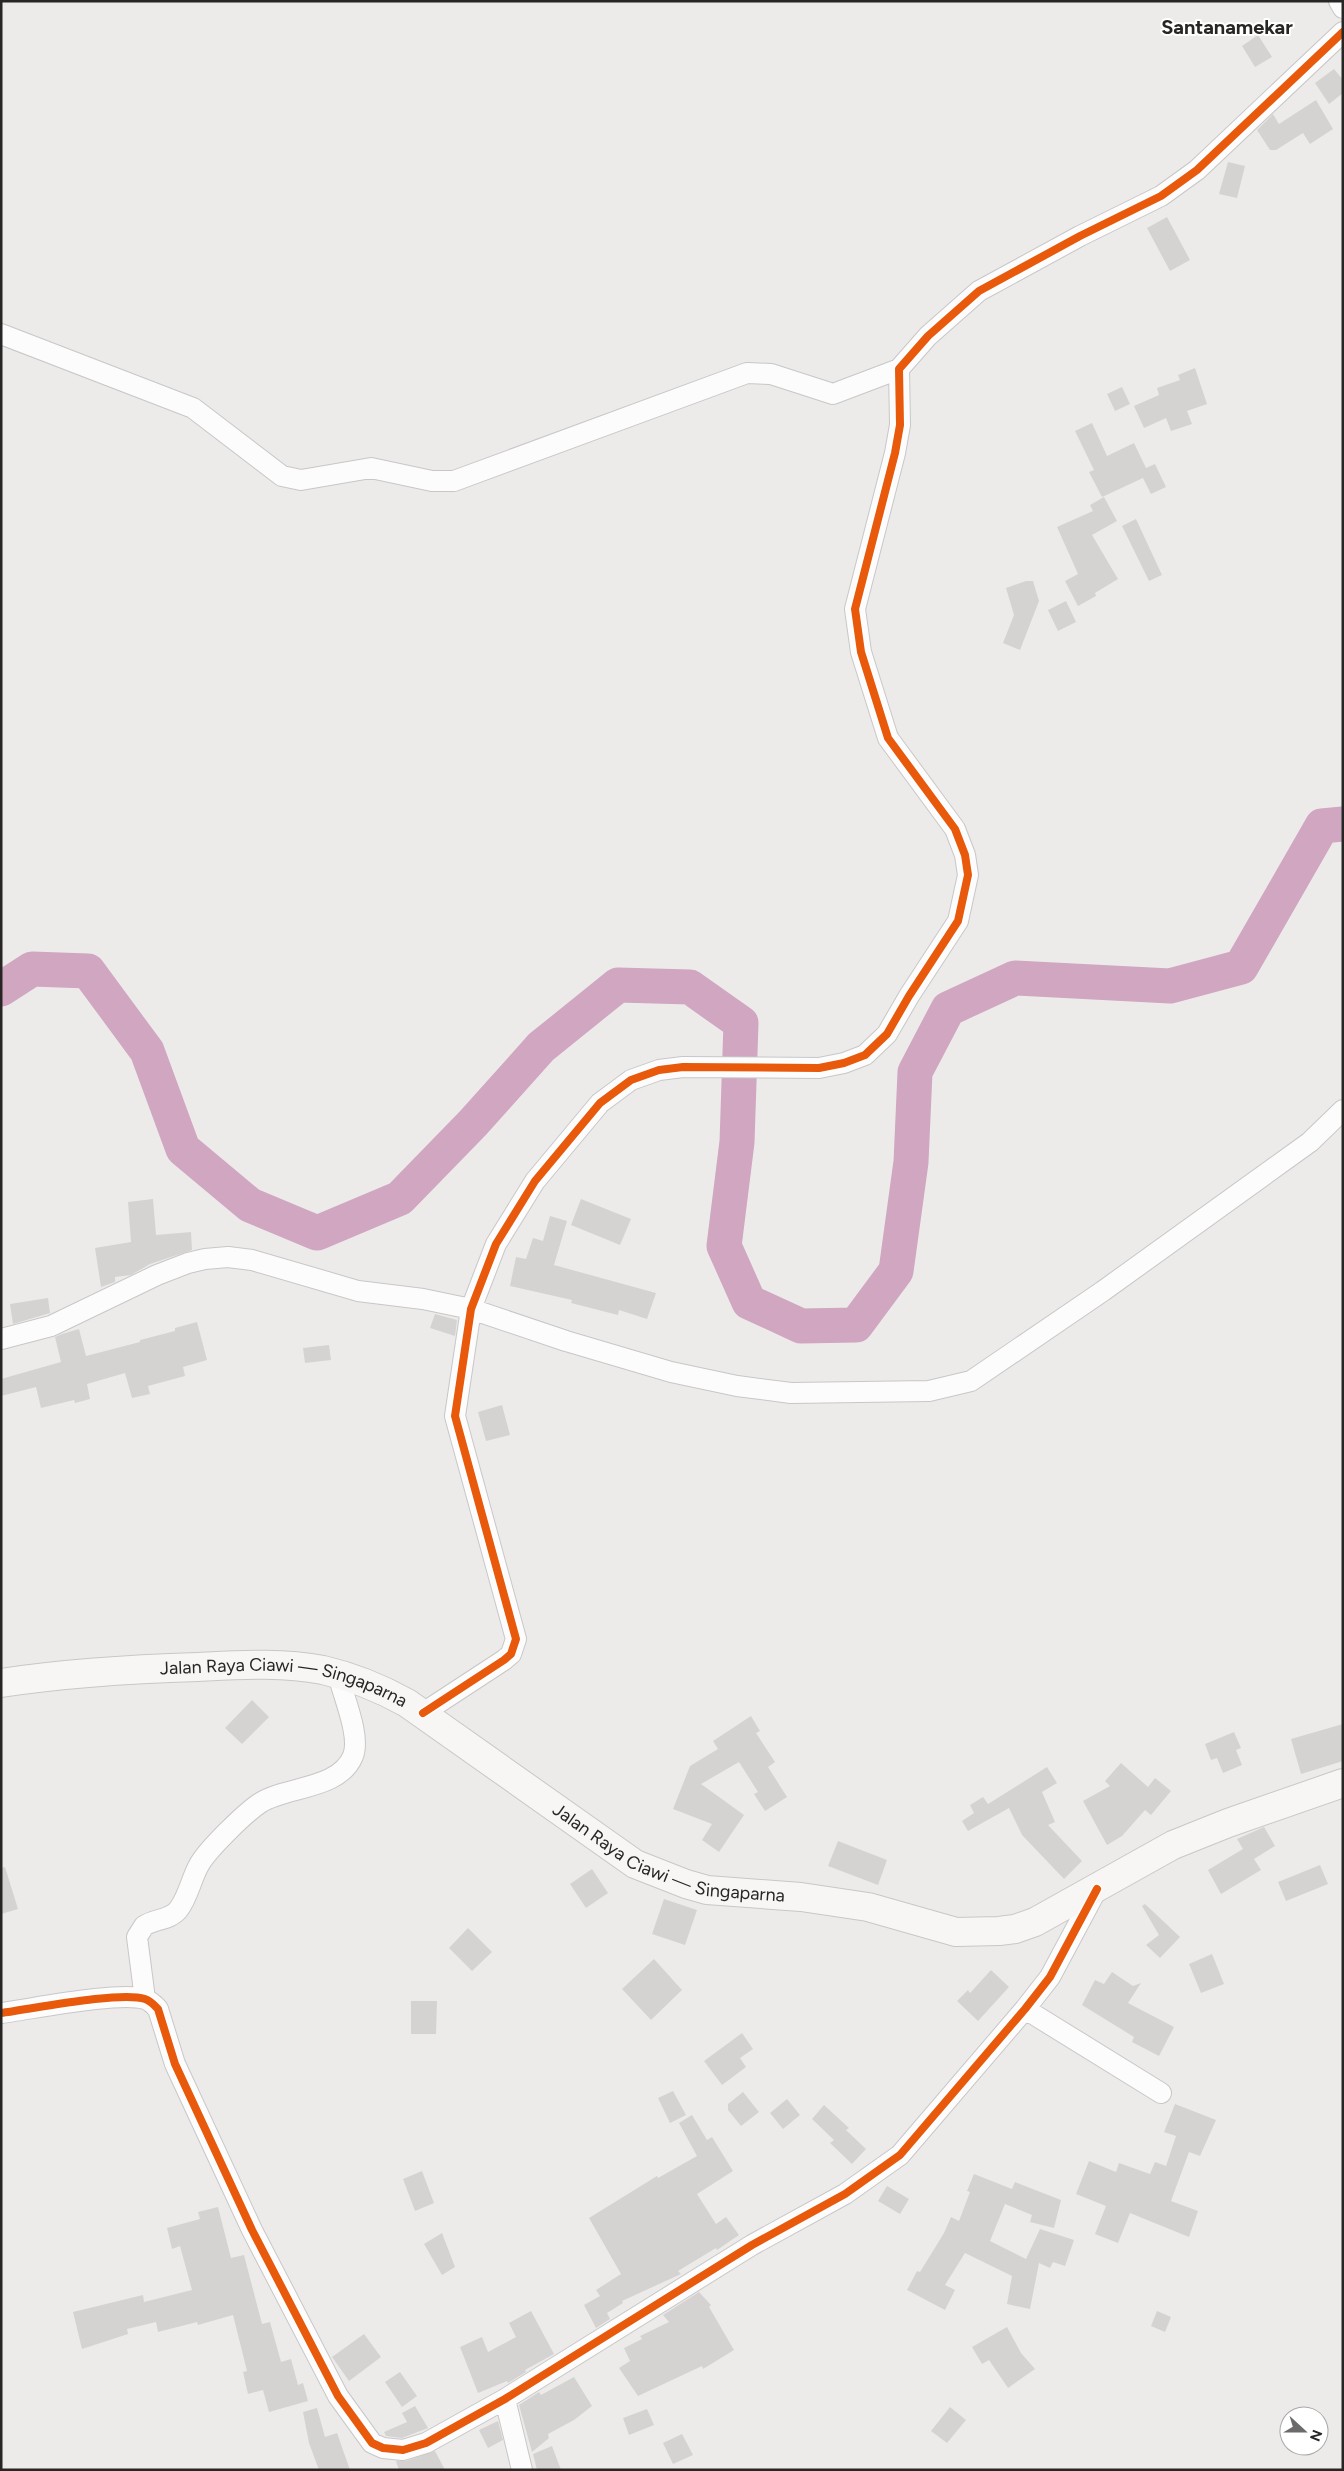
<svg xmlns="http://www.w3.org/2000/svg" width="1344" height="2471" viewBox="0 0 1344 2471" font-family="Figtree,sans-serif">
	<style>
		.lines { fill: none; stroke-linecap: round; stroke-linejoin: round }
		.river { stroke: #d0a6c1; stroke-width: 35 }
		.building { fill: #d4d3d2 }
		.street-casing { stroke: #c8c7c7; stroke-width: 22 }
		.secondary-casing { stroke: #c8c7c7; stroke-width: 30 }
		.street { stroke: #fcfcfc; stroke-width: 20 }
		.secondary { stroke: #f8f5f5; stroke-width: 28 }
		.cycleway-casing { stroke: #fff; stroke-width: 11 }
		.cycleway { stroke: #e8590c; stroke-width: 8 }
		.labels { text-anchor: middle; stroke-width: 4; stroke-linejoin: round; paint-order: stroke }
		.street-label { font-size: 18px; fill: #272625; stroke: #fff }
		.quarter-label { font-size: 20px; font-weight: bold; fill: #272625; stroke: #fff }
	</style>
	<rect width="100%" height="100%" fill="#edebea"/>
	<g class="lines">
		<path class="river" d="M1,989L32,969L88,971L147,1051L183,1149L250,1205L317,1233L400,1198L473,1123L541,1047L618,985L690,987L741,1023L737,1142L724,1246L749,1302L801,1326L856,1325L896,1271L911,1162L915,1072L948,1009L1015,978L1170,986L1241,967L1322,826L1343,824"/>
	</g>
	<path class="building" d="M1258,35L1272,57L1255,67L1242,46Z
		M1334,69L1343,80V93L1329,104L1315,83Z
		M1316,100L1333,129L1310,144L1303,133L1276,150H1270L1257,130L1273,114L1279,124Z
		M1228,162L1245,166L1237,198L1219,194Z
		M1167,217L1190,260L1170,271L1147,228Z
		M1195,368L1207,404L1187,411L1192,424L1171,431L1166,418L1144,428L1134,406L1159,395L1157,388L1180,380L1178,375Z
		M1122,387L1130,404L1115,411L1107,394Z
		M1092,423L1107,456L1134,443L1146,468L1155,464L1166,487L1151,494L1143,478L1102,497L1089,472L1094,470L1075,431Z
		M1104,497L1117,521L1092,535L1118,579L1095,593L1096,596L1078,606L1065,581L1078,574L1057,527L1093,511L1090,505Z
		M1136,519L1162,575L1149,581L1122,526Z
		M1026,581H1033L1039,601L1020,650L1003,643L1014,615L1006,588Z
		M1066,601L1076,622L1058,631L1048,610Z
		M153,1199L156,1235L191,1232L192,1250L150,1264L131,1275L115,1277V1282L101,1287L95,1248L131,1242L128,1202Z
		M581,1199L631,1219L620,1245L571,1225Z
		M550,1216L567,1221L554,1265L656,1293L647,1319L619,1310L618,1315L571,1303L572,1300L510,1286L516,1257L526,1259L533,1238L543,1241Z
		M48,1298L50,1313L13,1324L10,1304Z
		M435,1314L457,1320L455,1336L430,1328Z
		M197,1322L207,1360L183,1367L185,1376L148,1386L150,1394L132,1398L125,1373L87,1384L90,1399L75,1403L74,1400L41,1408L36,1387L1,1396V1379L61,1362L55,1337L62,1334L79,1329L86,1356L140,1342V1340L175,1331V1328Z
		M329,1345L331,1360L305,1363L303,1348Z
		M502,1405L510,1435L486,1441L478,1412Z
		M252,1700L269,1717L242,1744L225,1728Z
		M751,1716L760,1731L756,1733L775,1762L768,1767L787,1797L765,1811L754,1794L758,1792L739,1762L701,1784L744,1815L719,1852L702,1840L712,1824L673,1809L690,1766L718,1749L713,1741Z
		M1343,1724V1761L1301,1774L1291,1739Z
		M1234,1732L1241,1748L1236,1750L1242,1765L1223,1773L1217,1758L1211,1760L1205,1744Z
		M1121,1763L1148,1787L1155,1778L1171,1791L1151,1815L1145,1810L1122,1836L1107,1845L1083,1801L1110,1786L1105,1781Z
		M1047,1767L1057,1783L1042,1792L1055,1822L1048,1825L1082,1861L1064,1879L1022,1835L1009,1808L968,1831L962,1821L974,1813L970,1805L983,1797L988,1804Z
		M1264,1827L1275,1846L1254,1859L1261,1870L1221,1894L1208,1870L1243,1849L1237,1839Z
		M838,1841L887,1860L878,1885L828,1866Z
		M1320,1865L1328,1884L1286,1901L1278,1882Z
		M5,1867L18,1909L1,1914V1868Z
		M592,1869L608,1893L586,1908L570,1884Z
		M664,1899L697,1910L685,1945L652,1934Z
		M1145,1904L1180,1937L1160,1958L1146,1945L1159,1935L1142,1906Z
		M468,1928L492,1952L472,1971L449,1948Z
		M1212,1954L1224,1984L1201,1993L1189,1964Z
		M654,1959L682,1990L651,2020L622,1989Z
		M991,1970L1009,1987L978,2021L957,2001L968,1990L970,1993Z
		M1112,1972L1133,1986L1141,1983L1128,2003L1174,2027L1159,2056L1132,2042L1134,2037L1082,2005L1095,1980L1104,1984Z
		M411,2001H437L436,2034H411Z
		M742,2033L753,2049L740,2058L746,2067L722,2085L704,2061Z
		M673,2091L686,2115L670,2123L658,2098Z
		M743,2092L759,2112L741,2126L728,2110V2104Z
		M787,2099L800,2115L783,2129L770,2113Z
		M1175,2104L1216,2120L1200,2156L1189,2152L1171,2201L1198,2211L1189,2237L1130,2213L1118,2243L1095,2234L1106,2206L1076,2194L1089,2161L1116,2172L1119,2163L1150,2174L1155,2162L1166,2166L1176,2136L1164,2132Z
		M824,2105L849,2128L846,2130L866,2149L852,2164L830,2143L834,2140L812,2119Z
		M692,2115L707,2140L712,2137L733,2171L697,2194L716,2224L726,2217L739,2235L717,2250L716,2248L678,2271L681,2274L622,2301L623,2303L607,2313L610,2319L596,2328L584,2305L600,2296L596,2290L621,2274L589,2218L657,2176L658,2178L697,2156L679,2123Z
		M422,2171L434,2203L415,2211L403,2179Z
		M974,2174L1012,2189L1015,2182L1061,2200L1054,2228L1030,2222L1032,2215L1005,2204L990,2241L1026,2259L1040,2229L1074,2240L1065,2266L1053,2262L1050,2268L1039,2263L1030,2309L1007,2304L1012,2276L965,2253L945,2285L955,2290L945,2310L907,2290L917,2271L920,2272L944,2233L951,2217L959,2221L970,2192L967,2191Z
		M887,2186L909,2199L900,2214L878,2201Z
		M218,2207L231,2258L244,2255L262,2324L270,2322L281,2362L291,2359L298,2385L303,2383L308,2401L269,2412L263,2390L248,2394L243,2372L247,2371L233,2315L198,2325L197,2322L158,2332L156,2322L127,2329L128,2334L82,2349L73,2312L143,2295L144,2302L192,2290L180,2246L172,2249L167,2228L200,2219L198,2212Z
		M442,2233L455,2267L442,2275L424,2244Z
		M699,2292L711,2305L709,2307L734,2350L703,2369L702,2366L638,2396L619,2368L630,2361L624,2348L642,2339L640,2336L669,2322L663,2315Z
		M531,2311L554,2354L525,2370L526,2372L508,2383L507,2381L478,2393L460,2347L482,2337L488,2352L516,2337L509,2323Z
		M1157,2311L1171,2317L1165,2332L1151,2326Z
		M1007,2327L1021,2353L1035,2369L1008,2388L989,2360L982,2364L972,2347Z
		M364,2334L381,2357L349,2381L332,2357Z
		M400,2372L417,2396L402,2407L385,2382Z
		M574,2377L592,2406L574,2420L548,2434L549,2438L532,2452L519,2405L539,2392L541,2395Z
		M415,2406L428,2428L402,2438L386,2436L384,2432L407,2422L402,2413Z
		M950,2407L966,2420L947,2443L931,2431Z
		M317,2408L325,2437L337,2433L350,2470H319L309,2443L303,2412Z
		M647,2409L654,2425L629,2435L623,2418Z
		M498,2421L503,2440L488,2448L479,2430Z
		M682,2434L693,2455L673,2464L663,2443Z
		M552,2446L561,2470H537L533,2454Z
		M435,2451L445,2470H399L396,2461H406Z"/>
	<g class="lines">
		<defs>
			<path id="street" d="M1339,1L1343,8
				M1,334L193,408L282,476L301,480L371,468L432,481H454L747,373L771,374L833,394L899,369
				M1,1339L51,1326L157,1275L188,1263L205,1259L228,1257L252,1260L358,1291L423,1299L471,1309L566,1341L671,1372L737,1386L791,1393L929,1391L971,1381L1103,1291L1310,1142L1343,1110
				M423,1713L504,1660L511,1654L516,1639L455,1416L471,1309L496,1244L535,1181L600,1103L631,1080L659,1070L683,1067L819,1068L844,1063L865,1055L887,1034L909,996L958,921L968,875L965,855L955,829L888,738L861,652L855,609L895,453L900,425L899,369L928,336L979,291L1080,236L1161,196L1197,170L1343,32
				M145,1999L137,1937L144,1926C154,1919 170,1920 178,1910C188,1898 191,1879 199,1865C207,1850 245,1813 260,1803C286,1786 339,1790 353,1756C361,1736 343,1696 338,1674
				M1025,2009L1161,2093
				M1,2013C32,2009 120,1991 145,1999C151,2001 154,2005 158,2009L175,2064L252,2230L338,2396L372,2443L383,2448L403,2450L426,2443L505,2399L752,2245L845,2194L900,2155L1025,2009L1050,1977L1097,1889
				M505,2399L522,2470"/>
			<g id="secondary">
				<path id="s1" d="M1,1683C66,1673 132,1669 198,1667C239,1665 282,1662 323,1670C353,1677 380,1688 407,1703L635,1864L686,1884L707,1890L801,1897L868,1907L956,1932L999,1931L1015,1929L1035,1922L1173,1845L1228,1823L1343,1783"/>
			</g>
		</defs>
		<use href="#street" class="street-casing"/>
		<use href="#secondary" class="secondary-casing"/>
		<use href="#street" class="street"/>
		<use href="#secondary" class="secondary"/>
		<defs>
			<path id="cycleway" d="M423,1713L504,1660L511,1654L516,1639L455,1416L471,1309L496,1244L535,1181L600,1103L631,1080L659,1070L683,1067L819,1068L844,1063L865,1055L887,1034L909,996L958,921L968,875L965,855L955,829L888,738L861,652L855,609L895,453L900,425L899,369L928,336L979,291L1080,236L1161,196L1197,170L1343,32
				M1,2013C32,2009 120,1991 145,1999C151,2001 154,2005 158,2009L175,2064L252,2230L338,2396L372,2443L383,2448L403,2450L426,2443L505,2399L752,2245L845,2194L900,2155L1025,2009L1050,1977L1097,1889"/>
		</defs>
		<use href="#cycleway" class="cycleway-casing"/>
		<use href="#cycleway" class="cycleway"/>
	</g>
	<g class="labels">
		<g class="street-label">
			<text dy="6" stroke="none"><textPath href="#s1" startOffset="286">Jalan Raya Ciawi — Singaparna</textPath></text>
			<text dy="6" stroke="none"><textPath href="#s1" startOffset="721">Jalan Raya Ciawi — Singaparna</textPath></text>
		</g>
		<g class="quarter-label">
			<text x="1227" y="34">Santanamekar</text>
		</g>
	</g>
	<rect width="1344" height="2471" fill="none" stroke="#272625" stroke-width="5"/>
	<g transform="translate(1304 2431) rotate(111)"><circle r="24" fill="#ffffff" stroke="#a9a8a8"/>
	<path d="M0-4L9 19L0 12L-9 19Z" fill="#6c6b6a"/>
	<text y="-8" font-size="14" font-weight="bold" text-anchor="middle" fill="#272625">N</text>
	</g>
</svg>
